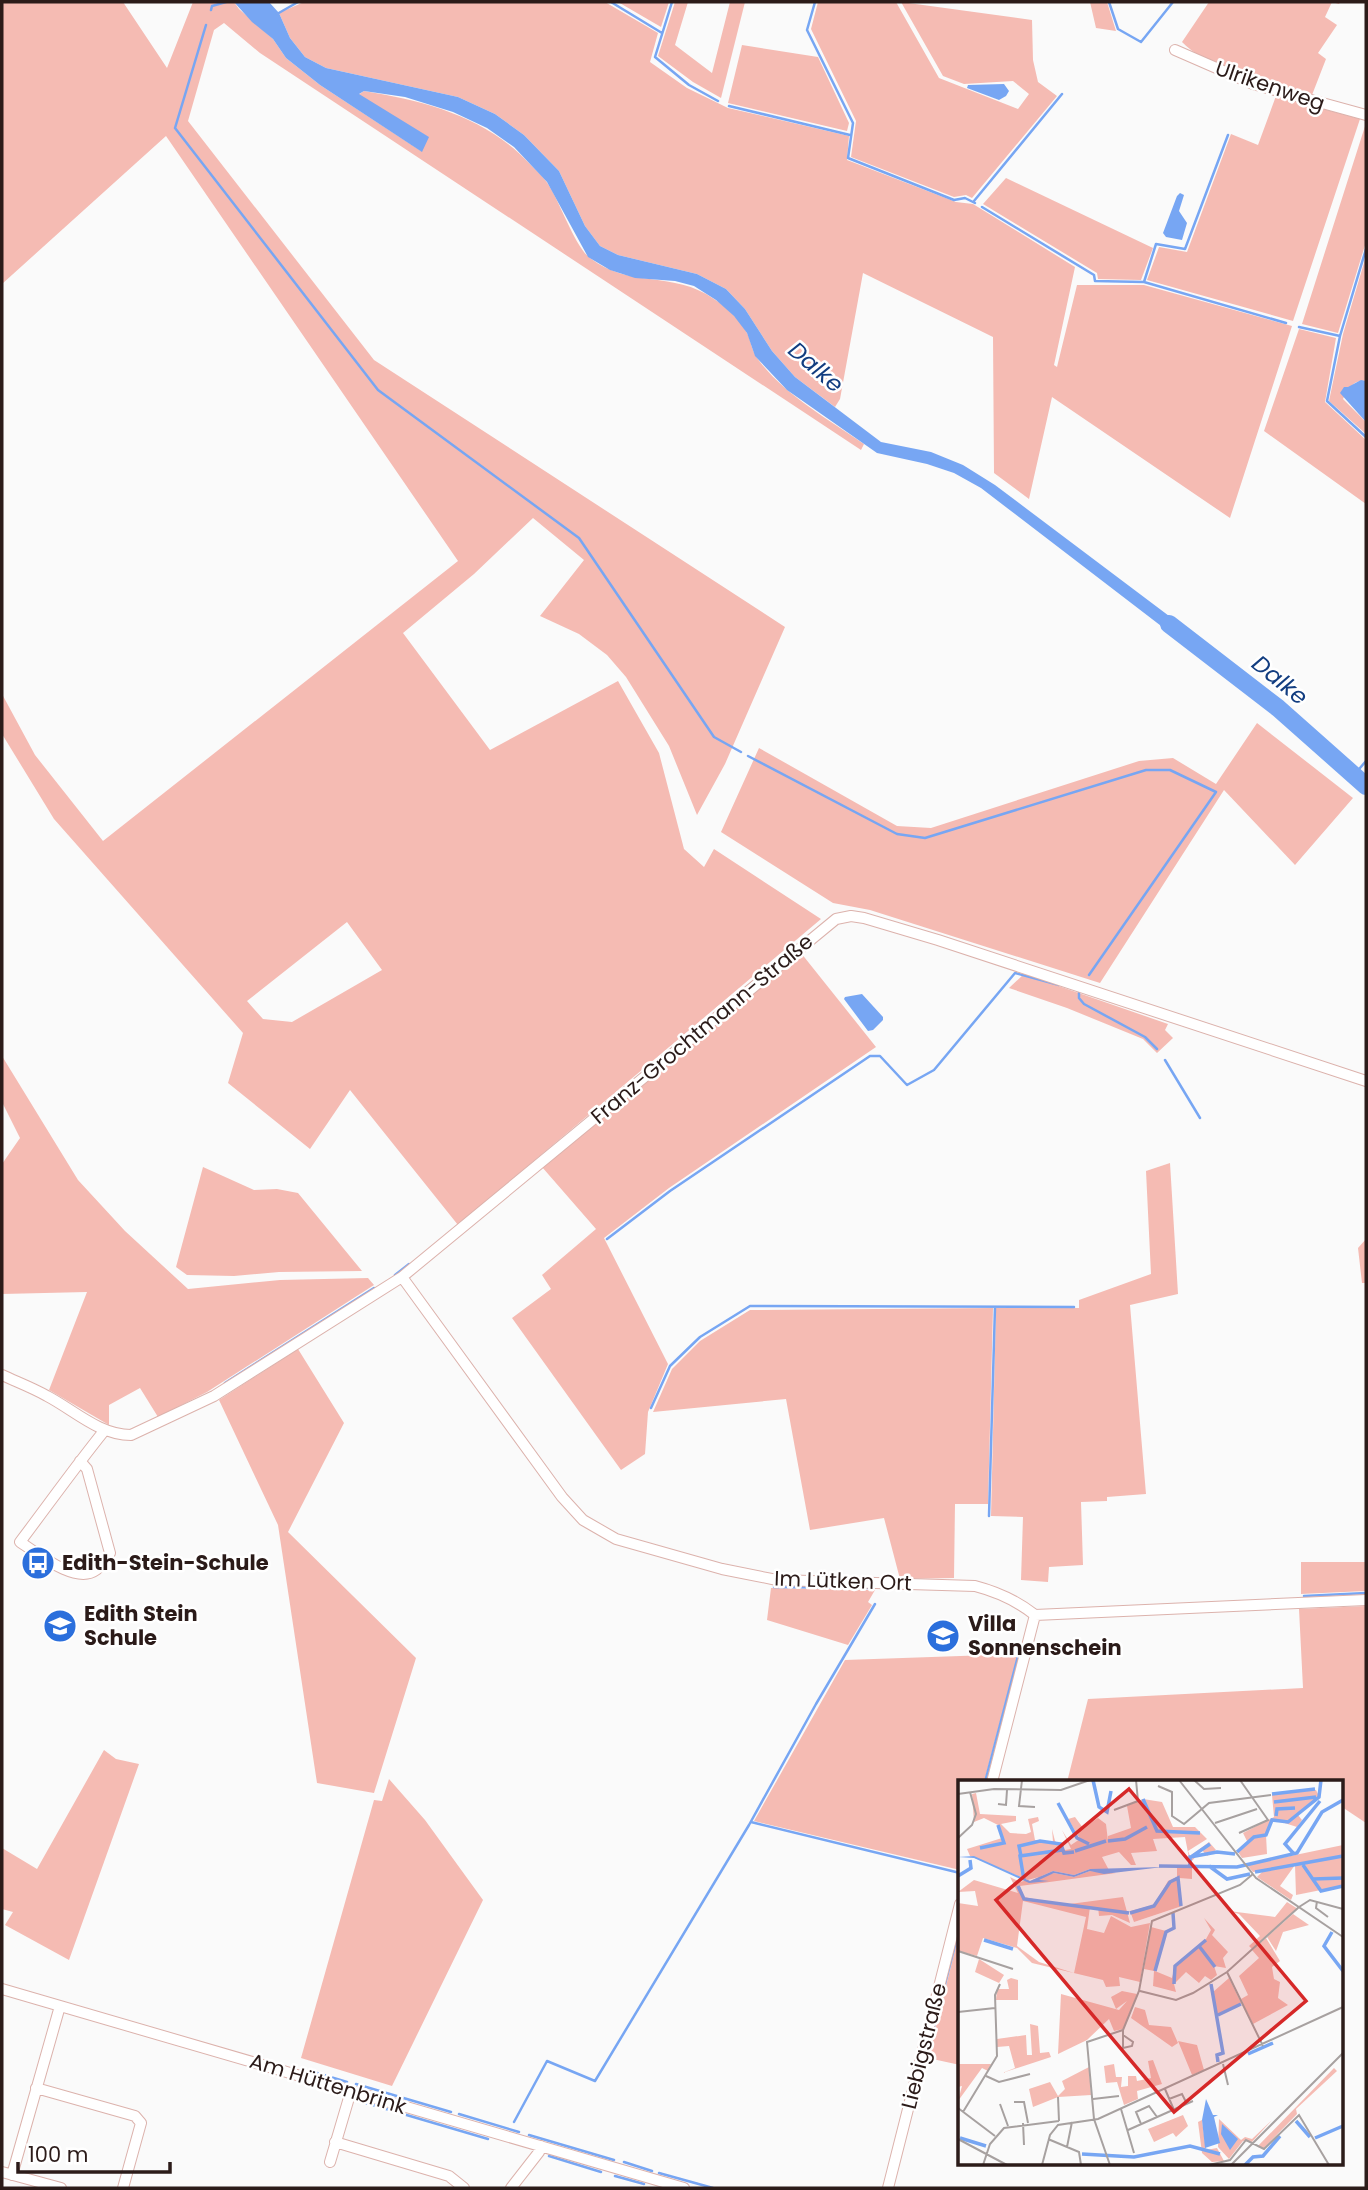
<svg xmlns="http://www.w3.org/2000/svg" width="1368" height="2190" viewBox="0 0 1368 2190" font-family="Poppins,sans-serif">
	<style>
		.green { fill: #f5bbb3; fill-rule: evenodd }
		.water { fill: #77a6f3 }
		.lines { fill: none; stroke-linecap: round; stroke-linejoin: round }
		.stream { stroke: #77a6f3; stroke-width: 2.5 }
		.river { stroke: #77a6f3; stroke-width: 18 }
		.minor-casing { stroke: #dcb2ac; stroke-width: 12 }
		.minor { stroke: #fff; stroke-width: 10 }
		.labels { text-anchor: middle; stroke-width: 5; stroke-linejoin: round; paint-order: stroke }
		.street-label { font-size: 21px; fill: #2b1b19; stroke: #fff }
		.poi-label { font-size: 21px; font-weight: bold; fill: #2b1b19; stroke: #fff; text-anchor: start }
		.water-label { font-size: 23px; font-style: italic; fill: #123d80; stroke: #fff }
		.inset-river { fill: none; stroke: #77a6f3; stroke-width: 3.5 }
		.inset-road { fill: none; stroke: #a7a1a0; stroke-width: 2 }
		.view { fill: #d62828; fill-opacity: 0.15; stroke: #d62828; stroke-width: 3.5 }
		.inset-edge { fill: none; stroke: #2b1b19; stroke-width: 3.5 }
	</style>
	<rect width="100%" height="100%" fill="#fafafa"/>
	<path class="green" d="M2,2H123L167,68L193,2H234L239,9L273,39L286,58L320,85L421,151L428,137L358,95L364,91C426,101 486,117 530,164C536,171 544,177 548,184C560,202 575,247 590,258C630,289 673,270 714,299C727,307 740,320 747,333C751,341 752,351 757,358C784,395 827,418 864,444L861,450L260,53L224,23L214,30L188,121L374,360L785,627L725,764L697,815L669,746L626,677L607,655L579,634L540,616L584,560L533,518L474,574L403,633L490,750L618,681L659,753L684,849L704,867L714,849L821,919L458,1225L350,1090L310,1149L228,1083L243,1033L54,819L2,734V694L35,755L103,841L458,561L166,136L2,284ZM347,922L382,970L292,1022L263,1019L247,1001Z
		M304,2H605L658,33L650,62L687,88L728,108L849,136L847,160L956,202L973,204L1075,267L1054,365L1057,367L1077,285H1144L1292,326L1230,518L1052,397L1029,499L994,473L993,337L863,273L840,399L835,407L795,377L772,351L745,309L726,289L697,274L618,255L600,246L585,226L559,171L524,135L495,114L458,97L326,68L305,57L290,38L279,13Z
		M618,2H669L661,27Z
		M675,2H688L675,45L712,73L730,2H745L721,98L693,82L658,56Z
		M818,2H896L939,78L1018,109L1029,94L1013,81L964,84L943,76L901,2L1032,20L1033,60L1038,82L1057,96L972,198L966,195L954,197L851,157L856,121L811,29Z
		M1090,2H1107L1116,31L1096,28Z
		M1209,2H1340L1339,4L1332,2L1325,17L1337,25L1318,53L1326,59L1312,95C1270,84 1213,73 1182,42Z
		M742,45L818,57L849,123L847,131L728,103Z
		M1276,96L1360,119L1293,321L1147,280L1159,247L1187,252L1231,134L1258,145Z
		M1366,123V242L1338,333L1302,324Z
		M1006,178L1153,248L1141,280L1098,279L1097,273L983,204Z
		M1366,256V381C1354,379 1348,389 1343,399L1366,422V434L1329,401L1343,334Z
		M1299,329L1336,338L1325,402L1366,440V504L1264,431Z
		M1257,723L1353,798L1295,865L1224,790L1100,983L870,910L833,903L721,832L759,748L897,826L931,828L1139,761L1173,758L1216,784Z
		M801,953L876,1047L669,1188L604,1238L668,1364L648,1412L645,1454L621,1470L512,1318L551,1289L542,1275L596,1229L542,1167Z
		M1024,974L1168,1024L1165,1030L1173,1038L1157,1053L1143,1039L1067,1008L1009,988Z
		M2,1056L78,1180L125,1231L188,1289L280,1280L368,1278L374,1285L207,1392L158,1417L140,1388L109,1405V1425L49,1390L87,1292L2,1294V1164L20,1138L2,1102Z
		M1170,1163L1178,1294L1130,1305L1146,1494L1107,1497V1501L1081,1502L1083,1565L1049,1567L1048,1582L1021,1580L1023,1517L991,1516L996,1308H1079V1300L1151,1274L1146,1171Z
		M203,1167L254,1190L277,1189L298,1193L362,1271L279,1272L234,1276L187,1275L176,1267Z
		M1366,1239V1283H1362L1358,1248Z
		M993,1308L988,1504H955L954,1578L900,1579L884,1518L810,1530L786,1399L653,1412L672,1369L700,1341L750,1310Z
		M298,1349L344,1423L288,1532L416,1658L374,1793L317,1783L278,1525L219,1400Z
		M1301,1562H1366V1591L1301,1594Z
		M771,1588L875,1590L868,1602L872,1605L848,1645L767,1620Z
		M1366,1606V1823L1342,1807V1782H1067L1088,1699L1303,1688L1299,1609Z
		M1018,1654L984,1782H960V1870L754,1821L845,1660Z
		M104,1750L116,1759L139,1764L69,1960L5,1925L13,1912L2,1909V1848L37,1869Z
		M389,1779L425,1820L483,1900L392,2086L301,2058L374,1800L382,1801Z
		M960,1930V2065L928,2058Z"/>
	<path class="water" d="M234,2H269L279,13L290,38L305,57L326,68L458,97L495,114L524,135L559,171L585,226L600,246L618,255L697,274L726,289L745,309L772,351L795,377L881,442L931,452L963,465L995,485L1189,631L1182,642L981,488L954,473L927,464L877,453L787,390L755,356L747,333L734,316L716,300L694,286L675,281L635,278L610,270L588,257L547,182L514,147L487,128L453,112L405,97L364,91L359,94L429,137L422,152L320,85L286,58L273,39L252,22Z
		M1004,84L1009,91L1006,96L999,100L967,88L968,85Z
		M1180,193L1184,195L1179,211L1187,223L1182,240L1166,237L1163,233L1177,196Z
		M1361,380L1366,381V422L1340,393L1344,387H1348Z
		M862,994L883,1017V1020L873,1030L868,1031L844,999L845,997Z"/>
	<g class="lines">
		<path class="stream" d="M611,2L662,33
			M672,2L655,57L689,85L718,101
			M815,2L807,30L853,123L848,158L954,200L965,198L975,203
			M1109,2L1118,29L1141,42L1173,2
			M211,10L212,6L226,2
			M277,14L298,2
			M206,25L175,128L378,390L579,538L714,737L741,752
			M729,106L850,135
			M974,201L1062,94
			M982,207L1094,275L1095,281L1144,282L1286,323
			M1366,249L1340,336L1327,401L1366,437
			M1144,282L1156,244L1185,249L1228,135
			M1299,327L1340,336
			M748,756L897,834L925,838L1146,770H1170L1216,792L1089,975
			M1354,775L1366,761
			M1079,992V998L1084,1004L1145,1037L1157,1049
			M1165,1060L1200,1118
			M607,1239L670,1191L870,1056H880L907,1085L934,1070L1015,973L1059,985
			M395,1275L409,1264
			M225,1383L374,1288
			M651,1408L670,1366L700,1337L750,1306L1074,1307
			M989,1516L995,1307
			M774,1587L874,1588
			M1304,1596L1366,1593
			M985,1782L1018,1656
			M751,1822L960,1873
			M314,2072L347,2082
			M356,2084L451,2112
			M918,2089L960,1926
			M359,2101L488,2139
			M459,2114L519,2132
			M514,2122L547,2061L595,2081L749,1825L816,1704L875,1604
			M529,2135L614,2160
			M549,2156L601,2172
			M624,2162L652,2171
			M659,2173L713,2188
			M615,2176L644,2184
			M657,2188H659"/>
		<path class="river" d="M1169,624L1278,708L1366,786"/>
		<defs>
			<path id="minor" d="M1175,50L1253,84L1366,115
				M402,1277L562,1497L583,1520L616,1539L722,1569L777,1580L975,1586C998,1592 1016,1600 1035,1615L1366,1600
				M2,1375C17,1382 33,1388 47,1396C74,1410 99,1435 131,1435L214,1396L402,1277L836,919L851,916L864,918L938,940L1366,1081
				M80,1461L87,1469L110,1553C106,1558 101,1566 96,1570C76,1585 37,1553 20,1542C48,1505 75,1467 104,1431
				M992,1782L1035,1615
				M2,1989L684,2188
				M36,2088L135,2116L141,2123L123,2188
				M335,2142L449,2176L464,2188
				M330,2162L351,2091
				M2,2172L61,2188
				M12,2175L60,2006
				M511,2188L539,2152L541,2146
				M888,2188L960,1904"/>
		</defs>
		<use href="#minor" class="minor-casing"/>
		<use href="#minor" class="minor"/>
	</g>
	<defs>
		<symbol id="bus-disc" viewBox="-11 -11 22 22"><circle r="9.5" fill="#2b6fdc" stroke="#fff"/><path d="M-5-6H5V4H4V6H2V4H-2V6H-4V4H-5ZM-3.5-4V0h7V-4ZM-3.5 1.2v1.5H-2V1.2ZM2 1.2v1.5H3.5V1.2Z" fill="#fff"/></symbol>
		<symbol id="school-disc" viewBox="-11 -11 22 22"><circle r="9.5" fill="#2b6fdc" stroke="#fff"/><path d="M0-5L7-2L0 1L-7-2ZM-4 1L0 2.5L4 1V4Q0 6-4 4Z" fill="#fff"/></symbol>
	</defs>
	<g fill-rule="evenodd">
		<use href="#bus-disc" x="19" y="1544" width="38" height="38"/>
		<use href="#school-disc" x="41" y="1607" width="38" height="38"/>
		<use href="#school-disc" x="924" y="1617" width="38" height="38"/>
	</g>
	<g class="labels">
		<g class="street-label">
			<text transform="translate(1270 86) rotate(19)" y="7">Ulrikenweg</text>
			<text transform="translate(702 1029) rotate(-40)" y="7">Franz-Grochtmann-Straße</text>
			<text transform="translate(843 1581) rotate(2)" y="7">Im Lütken Ort</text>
			<text transform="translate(924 2046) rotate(-76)" y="7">Liebigstraße</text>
			<text transform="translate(328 2084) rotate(17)" y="7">Am Hüttenbrink</text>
		</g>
		<g class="poi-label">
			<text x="62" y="1570">Edith-Stein-Schule</text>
			<text x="84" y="1621">Edith Stein<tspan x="84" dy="24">Schule</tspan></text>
			<text x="968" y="1631">Villa<tspan x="968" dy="24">Sonnenschein</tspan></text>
		</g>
		<g class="water-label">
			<text transform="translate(816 367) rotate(41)" y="8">Dalke</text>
			<text transform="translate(1280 680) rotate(39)" y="8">Dalke</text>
		</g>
	</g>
	<g transform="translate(958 1780)">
		<rect width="385" height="385" fill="#fafafa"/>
		<path d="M358,10L361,16L332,40L340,35L344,40L339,47L314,39L308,55L309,74L284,78L280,72L290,63L285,53L316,37L314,15ZM18,13L22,34L58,36V41L43,44L52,53L68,54L73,52L70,39L80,37L81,41L74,44L77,60L95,62L94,49L97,61L107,70L113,69L104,50L113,65L122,59L110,39L117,37L125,48L140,38L148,44L150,61V56L173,48L169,26L185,19L204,22L215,47H237L249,59L230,71L232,76L251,62L258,70L249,76L244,70L232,83L227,57L195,59L199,71L173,73L178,85H173L161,72L144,77L152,92L132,89L116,95L95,91L72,101L12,76L9,69L44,58L40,45L26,38L16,42L14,14ZM385,65V111L383,106L338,115L337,85L322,106L335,115L333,120L299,97L305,91L295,92L289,85ZM12,77L62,102L96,93L116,97L132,91L158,93L62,106L66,117L104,125L165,117L172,143L154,135L141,136L140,127H132L129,149L146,153L153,136L173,147L192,143L182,202L161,197L162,206L148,207L145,200L74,183L59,168L25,158L19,176L0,171V123L20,126L17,111L0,112L16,100L60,113L52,97ZM65,121L128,137L116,193L81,182L59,166ZM219,88H234V99L221,98L224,126L176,142L172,131L196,125L210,101L219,97ZM329,122L340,129L294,169L291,166L302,156L281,134L271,131L317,137ZM335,134L351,145L325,152L318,171L309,157ZM246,138L257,150L254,155L270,172L265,178L268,188L256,186L259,195L253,200L247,196L241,203L228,192L216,204L218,212L195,206L196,191L186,189L193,147L208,151L197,191L214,198L217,186L248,159L253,150ZM308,158L322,181L314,187L316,199L322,202L320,218L330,225L295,244L283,219L290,215L281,196L301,178L294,170ZM21,179L46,195L41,203L17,192ZM53,198L60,200V220H38L39,209H51L49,200ZM271,198L283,223L259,235L255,212ZM164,211L179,214L165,249L156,251L151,239L129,260L100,274L103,214L161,230L169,221L158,229L153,217ZM177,227L187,230L191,245L213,247L220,263L214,267L173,238ZM72,244L80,246L82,273L91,272L93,277L44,293L57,288L51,266L39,267V259L68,255L69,275H74ZM220,261L239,265L246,290L234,295ZM195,280L204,304L179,311L180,319L166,325L159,302L148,303L146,286L156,284L158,297H164L163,307L170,306V296H178L179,301L193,298L190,281ZM0,284H33L30,291L24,288L0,321L4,306L0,307ZM131,287L133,315L100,317L75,327L71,309L92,302L100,316L107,309L104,301ZM376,288L379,291L338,329L339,334L306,368L299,367ZM225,335L230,346L218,357L215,353L196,362L190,349ZM261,339L283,360L287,357L294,359L314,340L294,362L285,361L271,379L260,367ZM244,340L248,370L259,368L266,381L254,382L244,373L240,342Z" fill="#f5bbb3" fill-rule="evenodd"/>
		<path d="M16,76L72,101L95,91L116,95L132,89L205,87L146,94L132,91L116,97L96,93L81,100L91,101L71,103L16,78L0,77ZM248,319L255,335H260L256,337L262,363L247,368L244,340ZM264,344L280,359L272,370L263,354Z" fill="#77a6f3"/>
		<path class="inset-river" d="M135,0L141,27L149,32L153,11M314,14L357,9M185,19L199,51L242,53M316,22L358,17M100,23L119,58L131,64M318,36L319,29L337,28M150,61L167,59L189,47M22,68L46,63L40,45M117,71L148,61M279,72L296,57L308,55L314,40L330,42L361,17L363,0M336,74L327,64L362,21M63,76L61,66L82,61L103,64L106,73L116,72M233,77L252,64M232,85V77L259,72L277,74M345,85L363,111L385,106M201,86L279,87L339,73L364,32L385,20M251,86L269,99L292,94M297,92L385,76M0,96L13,88L12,80M355,99L385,98M66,100L62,76L104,70M60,106L66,119L171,133M172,133L196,126L212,102L220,98L223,126M374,152L366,166L385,191M26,160L55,169M241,166L257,187M197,191L208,152L216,148L215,133M216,204L217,186L248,160M253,204L265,273L259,275L260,282M260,235L283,224M290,274L315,263M338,341L352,357M2,358L28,366M357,358L385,346M124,374L176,377L232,366L262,374M287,385L295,377L305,376L322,356"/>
		<path class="inset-road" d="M64,0L61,26L77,27M221,0L298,98L385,157M236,0L246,9L263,8M200,6L214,12V36L226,44L251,23L313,15M0,14L36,9L103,10L132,0M40,24L48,25L49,10M156,30L180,21L178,0M257,43L299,29M281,53L310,40L282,0M0,58L14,45L18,34L12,12M359,121L358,128L370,137M341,127L352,120L385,129M0,171L55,189M269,192L305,266M182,211L218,220L235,213L269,192L341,127M0,232L37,228M165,255L175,262L174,266L165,268V250L181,211L194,141L282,105L295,94M265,284L270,305M28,296L41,302L72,294M207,309L216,330M100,317L101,341M135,319L161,316M211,319L224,314L229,324M56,322H66L70,343M42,324L50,346M0,328L37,356M163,329L176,373M5,332L39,276L37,215L42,204M65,343L66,365M183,344L178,332L191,326L199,337M170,350L235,321M0,359L49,385M90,359L121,372L123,385M109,367L114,342M25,385L32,364L46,348L101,341M84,385L92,355L100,345L140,339L385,227M152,385L136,339L129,262L165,250M251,385L272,380L288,360L306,369L341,335L371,385M273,385L385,273"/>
		<path class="view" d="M171,9L348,221L216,332L38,120Z"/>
		<rect width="385" height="385" class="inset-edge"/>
	</g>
	<rect width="1368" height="2190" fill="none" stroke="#2b1b19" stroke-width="7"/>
	<path d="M18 2162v10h152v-10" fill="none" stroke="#2b1b19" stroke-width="3.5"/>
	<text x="28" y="2162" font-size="21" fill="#2b1b19" stroke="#ffffff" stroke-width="5" paint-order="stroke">100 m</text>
</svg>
